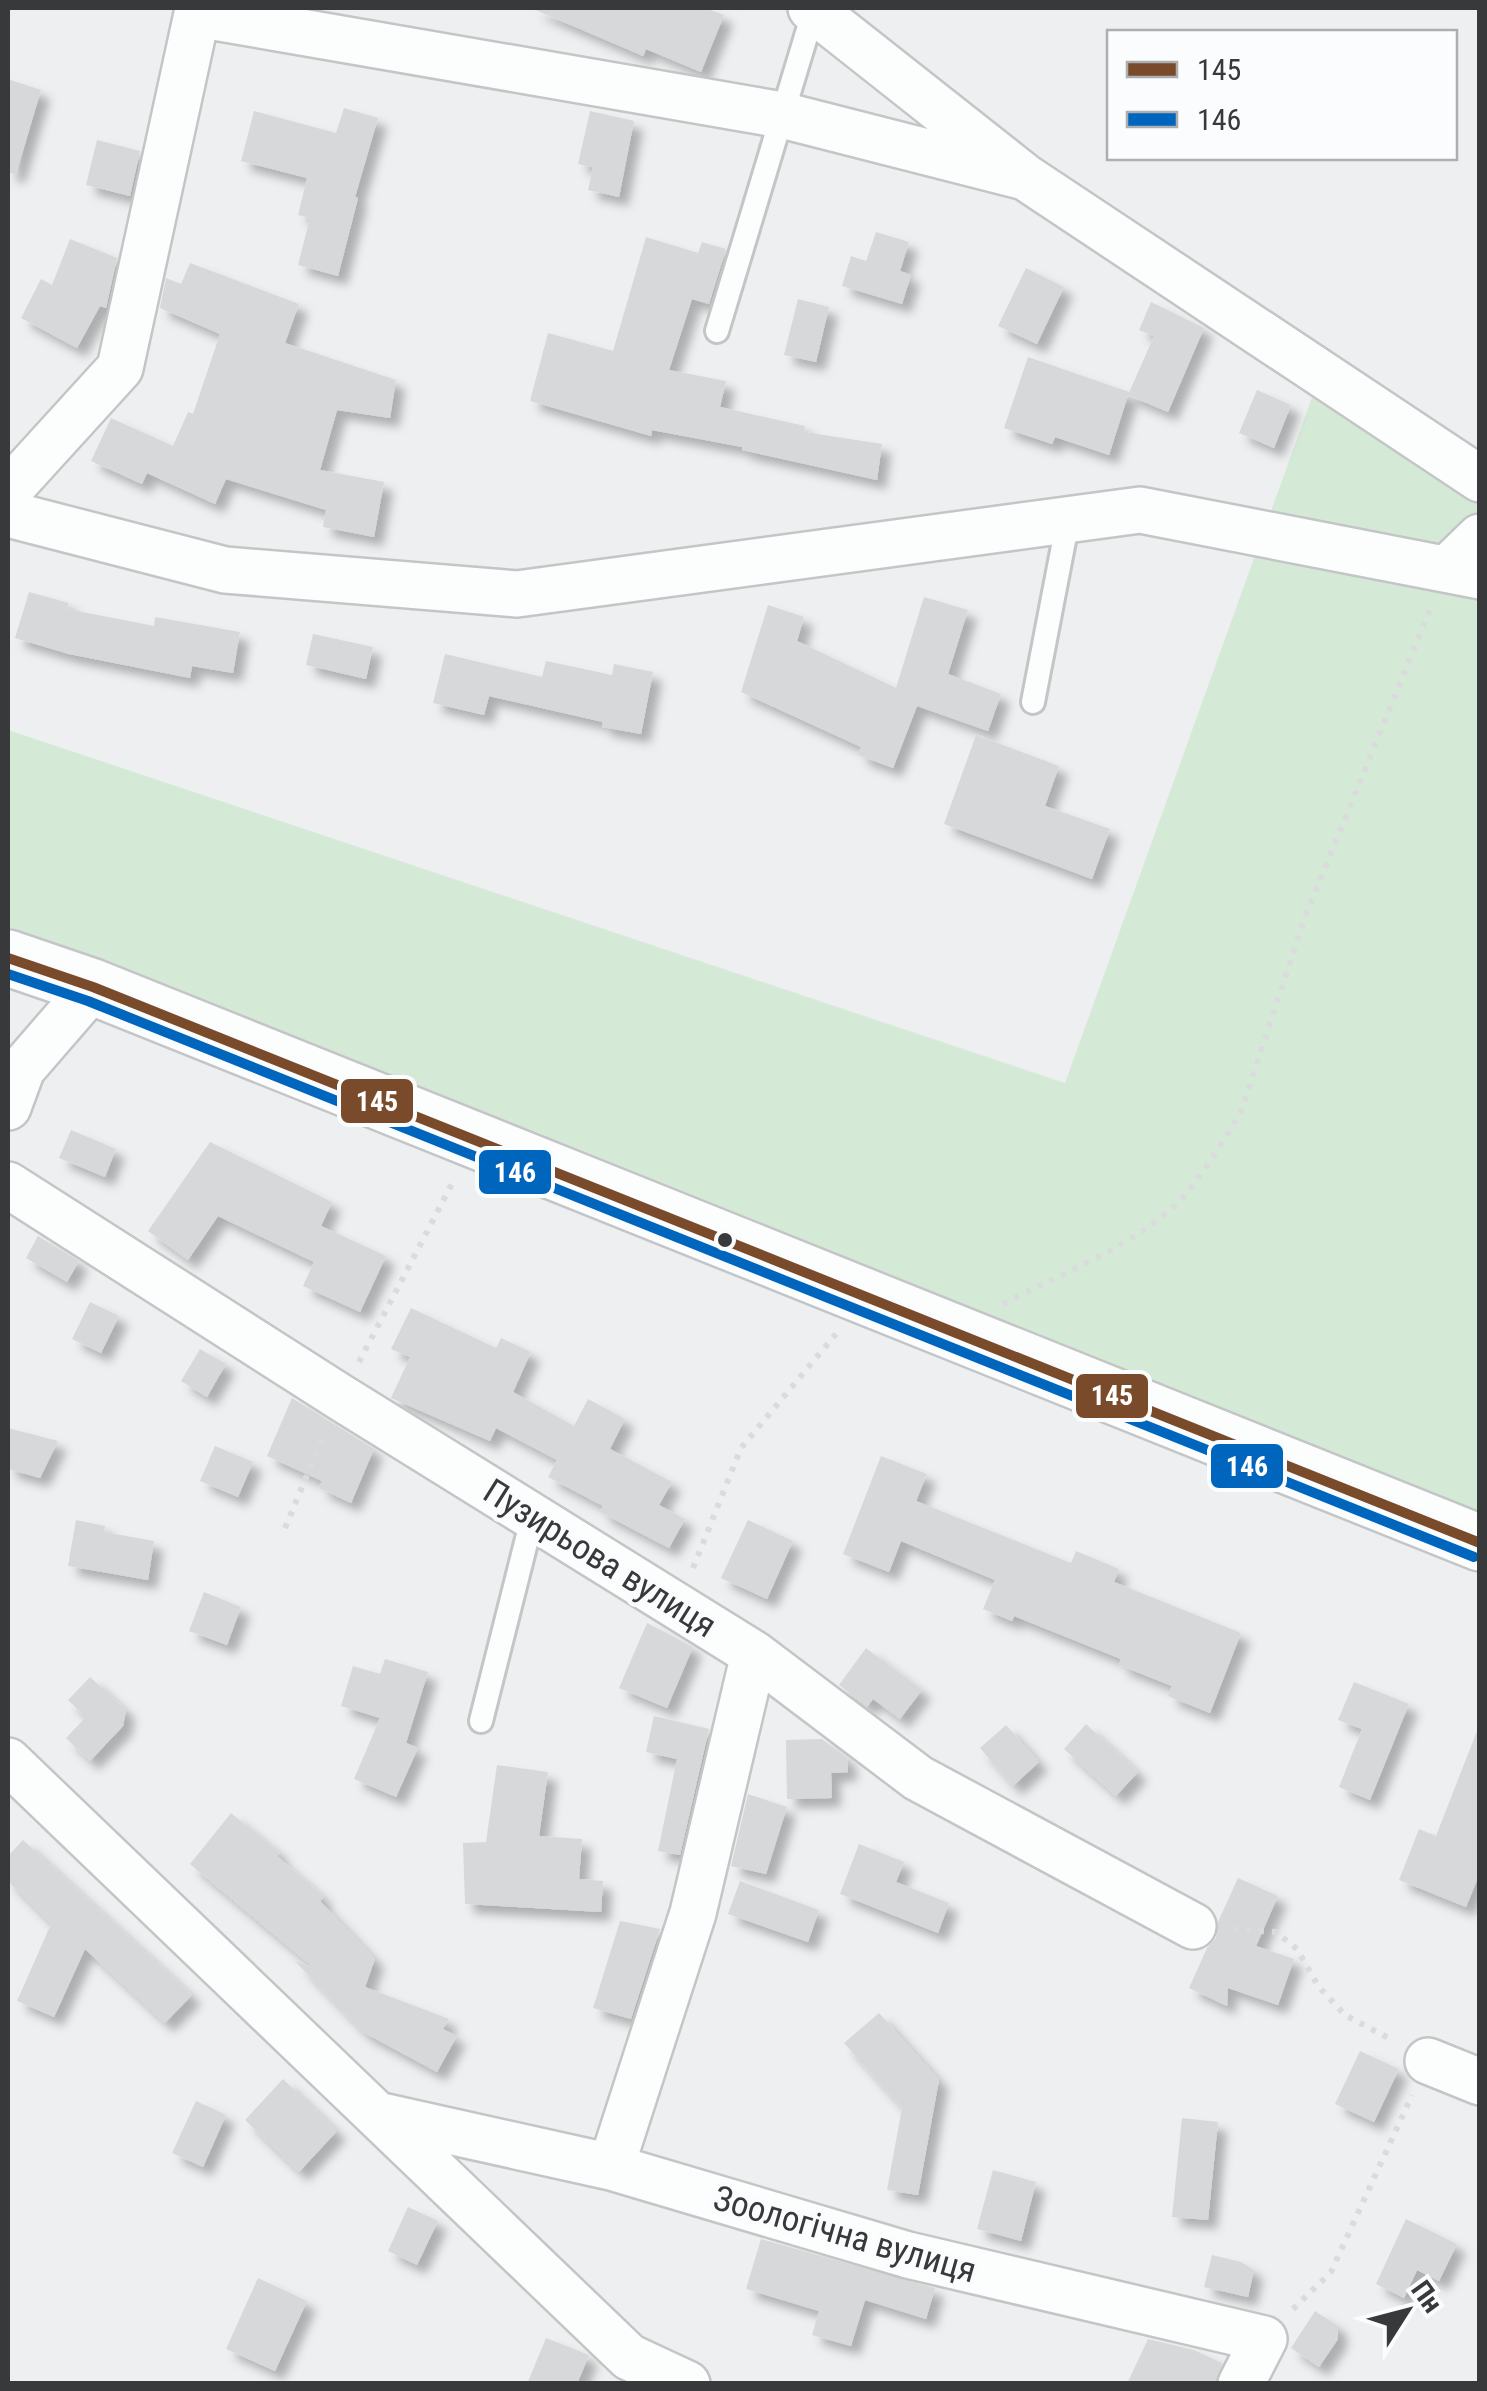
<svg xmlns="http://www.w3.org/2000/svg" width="1487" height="2391" viewBox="0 0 1487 2391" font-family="'Roboto Condensed',sans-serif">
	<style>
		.green { fill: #d5ead6 }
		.building { fill: #d7d8d9; filter: url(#shadow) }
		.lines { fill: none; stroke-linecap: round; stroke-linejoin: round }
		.lane-casing { stroke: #c4c5c6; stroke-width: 28 }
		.street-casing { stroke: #c4c5c6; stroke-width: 50 }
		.secondary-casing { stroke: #c4c5c6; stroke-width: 60 }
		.path { stroke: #dadbdc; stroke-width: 6; stroke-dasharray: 5 8; stroke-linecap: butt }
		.lane { stroke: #fcfdfd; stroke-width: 22 }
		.street { stroke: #fcfdfd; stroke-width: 45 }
		.secondary { stroke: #fcfdfd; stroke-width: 55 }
		.bus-1-casing { stroke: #fafcfe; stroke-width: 18 }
		.bus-2-casing { stroke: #fafcfe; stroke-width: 18 }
		.bus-1 { stroke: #7a4b2a; stroke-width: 10 }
		.bus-2 { stroke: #0065bd; stroke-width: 10 }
		.bus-dot { fill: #38393a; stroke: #fafcfe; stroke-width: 4 }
		.labels { text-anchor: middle; stroke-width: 9; stroke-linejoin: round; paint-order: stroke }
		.street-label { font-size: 35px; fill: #38393a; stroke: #fafcfe }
		.line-badge { stroke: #fafcfe; stroke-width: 4 }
		.badge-label { font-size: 28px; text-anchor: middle; font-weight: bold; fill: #fff }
	</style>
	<defs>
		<filter id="shadow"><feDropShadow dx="9" dy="9" stdDeviation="5" flood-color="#0004"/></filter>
	</defs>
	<rect width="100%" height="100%" fill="#eeeff0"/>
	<path class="green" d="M1315,389L1479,497V1543L8,958V730L1065,1083Z"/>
	<path class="building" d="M531,8H706L724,15L701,72L646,49L643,56Z
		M8,79L41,90L16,174L8,173Z
		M344,108L378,118L355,197L358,198L338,276L298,265L310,218L298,215L307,178L241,161L254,111L336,133Z
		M590,111L634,121L619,197L588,190L593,167L578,164Z
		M97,140L140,151L130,196L86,185Z
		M876,232L909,242L900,271L911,275L902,304L842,286L851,256L866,261Z
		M646,237L698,253L702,242L726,249L709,304L692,299L669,370L726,381L720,407L805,426L804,432L882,444L877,480L742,450V447L652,430L651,436L530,401L548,333L613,351Z
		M70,239L117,258L106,308L100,306L77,348L21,318L41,279L52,285Z
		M190,263L299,304L285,343L396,380L390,418L337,410L320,470L384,482L374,537L323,527L326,510L226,479L215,504L147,473L142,484L91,461L111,418L173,446L188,412L193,414L220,334L160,308L166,278L181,284Z
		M1026,268L1064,287L1037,344L998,326Z
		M798,299L829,307L816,362L784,355Z
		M1151,302L1204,328L1168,412L1128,395L1154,336L1139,330Z
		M1028,357L1129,392L1109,455L1055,437L1052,444L1004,428Z
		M1257,390L1291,405L1274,448L1239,433Z
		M29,592L69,603L67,609L154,626L155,617L240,632L233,673L192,666L190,678L69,654L15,638Z
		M924,597L968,610L948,674L1001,694L988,731L917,706L893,768L858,755L861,747L741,692L768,605L804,617L797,641L896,688Z
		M313,634L373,647L366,679L306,665Z
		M445,654L542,677L546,661L612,675L614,664L653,672L641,734L602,727L603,722L489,696L484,715L433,703Z
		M976,735L1059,766L1045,806L1110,829L1092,879L944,824Z
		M71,1130L116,1149L105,1177L59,1158Z
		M210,1142L332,1202L321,1226L386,1256L360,1312L303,1286L314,1262L218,1216L188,1260L148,1231Z
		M38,1236L79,1261L67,1282L26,1258Z
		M90,1302L119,1316L101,1353L72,1339Z
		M411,1308L496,1348L501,1338L531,1352L513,1392L574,1426L588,1399L625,1419L610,1449L672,1482L659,1505L685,1519L669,1548L600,1512L603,1506L548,1477L557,1460L496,1428L490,1441L391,1398L410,1357L391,1349Z
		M200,1349L226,1364L207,1397L181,1381Z
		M292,1398L374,1449L351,1503L319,1488L322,1481L267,1456Z
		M8,1428L58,1441L40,1478L8,1469Z
		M215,1446L253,1462L238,1497L200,1481Z
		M881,1456L927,1474L916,1501L1071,1563L1076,1551L1119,1569L1114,1582L1241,1633L1210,1713L1168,1696L1172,1686L1119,1665L1121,1659L1014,1616L1012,1621L983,1609L995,1580L901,1541L889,1572L843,1554Z
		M76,1520L105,1526L104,1532L154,1541L148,1580L68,1566Z
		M748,1520L793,1541L767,1599L721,1578Z
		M204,1592L241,1607L227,1645L189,1631Z
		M647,1623L693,1647L667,1708L619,1688Z
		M866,1648L922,1690L900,1719L873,1699L867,1707L839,1685Z
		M385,1659L428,1672L406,1743L418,1748L396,1797L354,1779L380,1718L341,1706L353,1666L380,1674Z
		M90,1677L126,1710L123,1726L90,1761L66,1738L86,1717L68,1700Z
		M1354,1682L1409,1704L1370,1800L1339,1787L1362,1729L1338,1720Z
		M654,1716L709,1729L680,1855L658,1851L677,1759L646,1752Z
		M1086,1724L1138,1772L1116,1796L1064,1749Z
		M1006,1725L1039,1762L1013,1786L980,1748Z
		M1477,1731L1480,1873L1466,1907L1399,1880L1419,1829L1436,1836Z
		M822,1739L847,1758L848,1772L831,1773L832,1798L787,1799L786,1740Z
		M497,1765L548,1772L539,1836L582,1839L579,1879L603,1881L601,1912L465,1904L463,1843L486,1842Z
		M748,1794L787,1807L766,1874L731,1866Z
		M231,1813L280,1853L277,1856L324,1897L320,1901L375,1959L365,1987L449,2019L443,2029L457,2036L437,2072L363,2032L295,1961L314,1968L190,1864Z
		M23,1840L192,1995L165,2023L85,1949L54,2017L17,2001L51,1924L8,1881V1856Z
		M859,1844L904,1862L896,1882L949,1903L938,1933L840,1894Z
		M1238,1878L1278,1896L1256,1946L1294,1959L1278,2005L1228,1988L1227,2006L1189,1988L1207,1948L1216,1938L1218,1922Z
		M740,1881L819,1910L808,1942L728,1914Z
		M620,1921L660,1929L631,2019L593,2008Z
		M879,2013L939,2080L918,2195L887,2190L902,2108L844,2043Z
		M1360,2051L1399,2069L1374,2122L1335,2104Z
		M283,2079L337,2131L299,2172L245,2120Z
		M196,2101L226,2115L203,2167L172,2153Z
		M1182,2118L1218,2122L1208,2220L1172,2217Z
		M993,2170L1036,2182L1021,2241L977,2229Z
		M408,2207L438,2221L417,2265L388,2251Z
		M1406,2219L1457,2244L1439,2281L1417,2270L1404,2298L1376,2284Z
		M761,2239L935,2288L926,2319L865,2300L851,2346L812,2335L819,2311L746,2289Z
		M1212,2255L1241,2262L1254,2270L1248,2297L1204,2287Z
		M258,2278L307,2301L275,2371L226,2349Z
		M1315,2311L1338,2326V2339L1319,2367L1291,2348Z
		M546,2338L589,2355L577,2384H527Z
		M1148,2339L1194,2350L1222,2363L1215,2384H1127Z"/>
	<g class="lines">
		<defs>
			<path id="lane" d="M717,331L814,10
				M1033,702L1068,520
				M481,1721L533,1515"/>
			<path id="street" d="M811,8L1025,177L1480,479
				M8,491L120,368L197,14L782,115L1025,177
				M8,514L225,570L517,594L1140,510L1480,576
				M1447,569L1480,537
				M8,1107L22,1069L93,987
				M8,1185L340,1397L754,1654L918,1778L1193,1926
				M8,1761L629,2357L687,2384
				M1428,2061L1480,2082
				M377,2115L611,2167L908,2255L1264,2339L1241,2384
				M611,2167L693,1913L754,1654"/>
			<path id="secondary" d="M8,958L93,987L1480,1543"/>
		</defs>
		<use href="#lane" class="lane-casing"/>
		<use href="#street" class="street-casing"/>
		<use href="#secondary" class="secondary-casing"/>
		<path class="path" d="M1003,1304C1056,1276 1143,1242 1182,1198C1205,1171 1225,1140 1242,1109L1305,917L1431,607
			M359,1362L455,1178
			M285,1528L323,1437
			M693,1568L741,1448L836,1334
			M1233,1929L1276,1932L1297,1949L1318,1986L1345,2015L1394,2041
			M1293,2309L1331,2272L1412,2095"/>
		<use href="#lane" class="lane"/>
		<use href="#street" class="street"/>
		<use href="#secondary" class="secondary"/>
		<defs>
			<path id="bus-1" d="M8,958L93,987L1480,1543"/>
			<path id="bus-2" d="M8,974L88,1001L1474,1557"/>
		</defs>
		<use href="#bus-1" class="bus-1-casing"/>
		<use href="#bus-2" class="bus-2-casing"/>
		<use href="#bus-1" class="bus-1"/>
		<use href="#bus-2" class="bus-2"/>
	</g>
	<circle class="bus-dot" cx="725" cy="1240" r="9"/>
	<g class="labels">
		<g class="street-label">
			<text transform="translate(600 1558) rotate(32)" y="12">Пузирьова вулиця</text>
			<text transform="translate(845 2234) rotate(16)" y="12">Зоологічна вулиця</text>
		</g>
	</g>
	<g class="line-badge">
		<rect x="339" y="1077" width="76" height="48" rx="10" fill="#7a4b2a"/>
		<rect x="477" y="1148" width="76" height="48" rx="10" fill="#0065bd"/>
		<rect x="1074" y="1372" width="76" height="48" rx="10" fill="#7a4b2a"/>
		<rect x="1209" y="1442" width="76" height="48" rx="10" fill="#0065bd"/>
	</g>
	<g class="badge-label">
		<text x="377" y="1111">145</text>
		<text x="515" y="1182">146</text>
		<text x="1112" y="1405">145</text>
		<text x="1247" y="1476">146</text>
	</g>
	<rect width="1487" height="2391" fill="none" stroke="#38393a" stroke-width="20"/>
	<rect x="1107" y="30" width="350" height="130" fill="#fafcfe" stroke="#acaeb0" stroke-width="2.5"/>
	<rect x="1127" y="62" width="50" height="15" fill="#7a4b2a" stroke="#acaeb0" stroke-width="2.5"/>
	<text x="1197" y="80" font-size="30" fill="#38393a">145</text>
	<rect x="1127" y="112" width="50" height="15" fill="#0065bd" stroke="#acaeb0" stroke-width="2.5"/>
	<text x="1197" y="130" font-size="30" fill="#38393a">146</text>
	<g transform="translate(1407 2311) rotate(54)" stroke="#fafcfe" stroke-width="8" paint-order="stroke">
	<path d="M0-8L18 38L0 25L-18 38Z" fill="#38393a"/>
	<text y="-15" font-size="28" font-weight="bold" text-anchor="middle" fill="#38393a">Пн</text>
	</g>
</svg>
